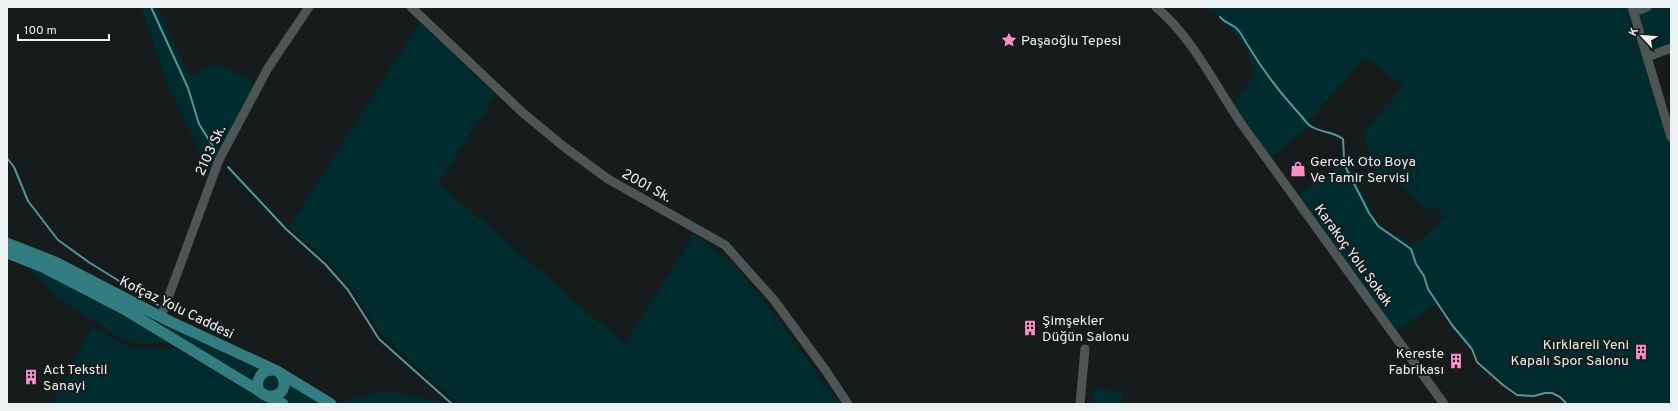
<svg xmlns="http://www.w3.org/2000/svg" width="1678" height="411" viewBox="0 0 1678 411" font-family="Overpass,sans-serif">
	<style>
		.green { fill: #012c2e }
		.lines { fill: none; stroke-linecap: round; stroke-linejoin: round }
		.stream { stroke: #529699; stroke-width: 2 }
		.minor { stroke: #4e5555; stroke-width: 9 }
		.major { stroke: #317d80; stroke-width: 11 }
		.labels { text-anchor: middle; stroke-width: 4; stroke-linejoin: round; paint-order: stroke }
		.poi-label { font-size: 14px; fill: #ebf0f0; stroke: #161c1c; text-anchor: start }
		.street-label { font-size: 14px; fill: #ebf0f0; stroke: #161c1c }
	</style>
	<rect width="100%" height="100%" fill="#161c1c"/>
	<path class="green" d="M141,7H157L189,75L218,63L256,85L210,172L166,81Z
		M1206,7H1631L1634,12L1647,7H1671V49L1647,57L1671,148V404H1569C1557,378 1536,401 1518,393C1513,391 1480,363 1478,359C1476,356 1476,351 1474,348C1471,344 1466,341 1463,337C1455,326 1447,313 1439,302L1397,331L1299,195L1342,161L1347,162L1369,205L1371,212L1379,224L1392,234L1398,235L1413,247L1444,218L1438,207H1422L1395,181L1376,179L1363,132L1404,86L1365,57L1308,122L1309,127L1270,158L1234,102L1254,76L1246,47L1220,15Z
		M420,22L496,95L439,183L624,344L694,234L733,263L778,319L839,404H458L381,334L352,289L328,261L289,227Z
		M32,268L66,283L171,342L139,344L121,339L53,295L43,281L31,273Z
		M141,313L257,366L249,382Z
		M92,327L111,338L135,349L177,348L250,393L272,404H211L207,402L206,404H52Z
		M274,374C281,381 280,388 271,392L263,388V377Z
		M290,384L321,404H293L282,399Z
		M1093,390L1122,391V404H1093Z
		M387,391L447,403L448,404H348L343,400Z"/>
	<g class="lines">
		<path class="stream" d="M151,7L188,88L199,124L216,151
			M1220,17C1227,25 1234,24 1239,31C1243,36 1245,42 1249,47C1262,69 1278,90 1295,109C1300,114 1304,120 1309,125C1319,133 1333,131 1343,139L1344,159L1346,168L1369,213L1378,226L1411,249L1416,264L1424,276L1428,289L1452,325L1472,349L1477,362L1503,385L1517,395L1534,396L1545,393H1552L1560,397L1567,404
			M7,158L14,167L28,201L58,240L90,263L158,305
			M228,167L286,229L325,264L348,290L379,339L452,404"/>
		<path class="minor" d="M411,7L522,112L563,146L608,179L725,245L774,300L826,371L848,404
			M1156,7C1194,39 1215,86 1243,126C1310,219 1377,311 1444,404
			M1632,7L1671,137
			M1634,12L1647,7
			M1647,57L1671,48
			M161,317L219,160L268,68L309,7
			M1080,404L1085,349"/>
		<path class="major" d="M7,243L55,262L169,321L277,371L331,404
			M7,253L45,268L124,309L259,391L263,394L283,404
			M259,391C255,380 261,370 273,370
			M267,396C281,398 289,386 281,374"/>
	</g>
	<defs>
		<symbol id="sight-bare" viewBox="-9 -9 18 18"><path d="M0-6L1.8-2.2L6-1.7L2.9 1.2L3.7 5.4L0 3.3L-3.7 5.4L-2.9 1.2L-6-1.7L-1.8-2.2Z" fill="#fb8fc4" stroke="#161c1c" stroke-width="2.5" paint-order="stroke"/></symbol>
		<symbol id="shop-bare" viewBox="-9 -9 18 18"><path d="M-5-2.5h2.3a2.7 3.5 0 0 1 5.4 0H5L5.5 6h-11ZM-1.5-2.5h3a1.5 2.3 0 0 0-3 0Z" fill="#fb8fc4" stroke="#161c1c" stroke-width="2.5" paint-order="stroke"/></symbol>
		<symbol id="building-bare" viewBox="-9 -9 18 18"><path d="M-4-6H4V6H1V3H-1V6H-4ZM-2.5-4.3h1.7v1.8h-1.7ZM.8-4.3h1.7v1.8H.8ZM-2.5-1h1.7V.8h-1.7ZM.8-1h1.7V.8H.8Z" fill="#fb8fc4" stroke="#161c1c" stroke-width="2.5" paint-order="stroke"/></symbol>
	</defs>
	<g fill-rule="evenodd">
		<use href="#sight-bare" x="998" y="29" width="22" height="22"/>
		<use href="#shop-bare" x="1287" y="158" width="22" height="22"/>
		<use href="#building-bare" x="1019" y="317" width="22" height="22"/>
		<use href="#building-bare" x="1630" y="341" width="22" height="22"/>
		<use href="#building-bare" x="1445" y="350" width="22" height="22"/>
		<use href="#building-bare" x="20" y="366" width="22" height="22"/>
	</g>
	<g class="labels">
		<g class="poi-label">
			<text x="1021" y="45">Paşaoğlu Tepesi</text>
			<text x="1310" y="166">Gercek Oto Boya<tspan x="1310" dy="16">Ve Tamir Servisi</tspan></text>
			<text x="1042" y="325">Şimşekler<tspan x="1042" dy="16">Düğün Salonu</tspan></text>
			<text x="1629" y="349" text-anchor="end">Kırklareli Yeni<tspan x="1629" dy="16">Kapalı Spor Salonu</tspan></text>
			<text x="1444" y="358" text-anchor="end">Kereste<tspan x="1444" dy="16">Fabrikası</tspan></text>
			<text x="43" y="374">Act Tekstil<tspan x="43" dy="16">Sanayi</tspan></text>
		</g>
		<g class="street-label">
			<text transform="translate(210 150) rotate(-65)" y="5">2103 Sk.</text>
			<text transform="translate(647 185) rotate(29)" y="5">2001 Sk.</text>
			<text transform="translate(1354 255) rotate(54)" y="5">Karakoç Yolu Sokak</text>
			<text transform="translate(177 307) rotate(26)" y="5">Kofçaz Yolu Caddesi</text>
		</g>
	</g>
	<rect width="1678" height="411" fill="none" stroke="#ebf0f0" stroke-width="16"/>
	<g transform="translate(1642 36) rotate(296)" stroke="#161c1c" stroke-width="3" paint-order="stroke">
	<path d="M0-3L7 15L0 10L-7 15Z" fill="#ebf0f0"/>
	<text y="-6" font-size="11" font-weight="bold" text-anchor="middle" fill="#ebf0f0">K</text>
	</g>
	<path d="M18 34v6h91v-6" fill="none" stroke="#ebf0f0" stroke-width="2"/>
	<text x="24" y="34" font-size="12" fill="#ebf0f0" stroke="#161c1c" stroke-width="3" paint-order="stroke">100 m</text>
</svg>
